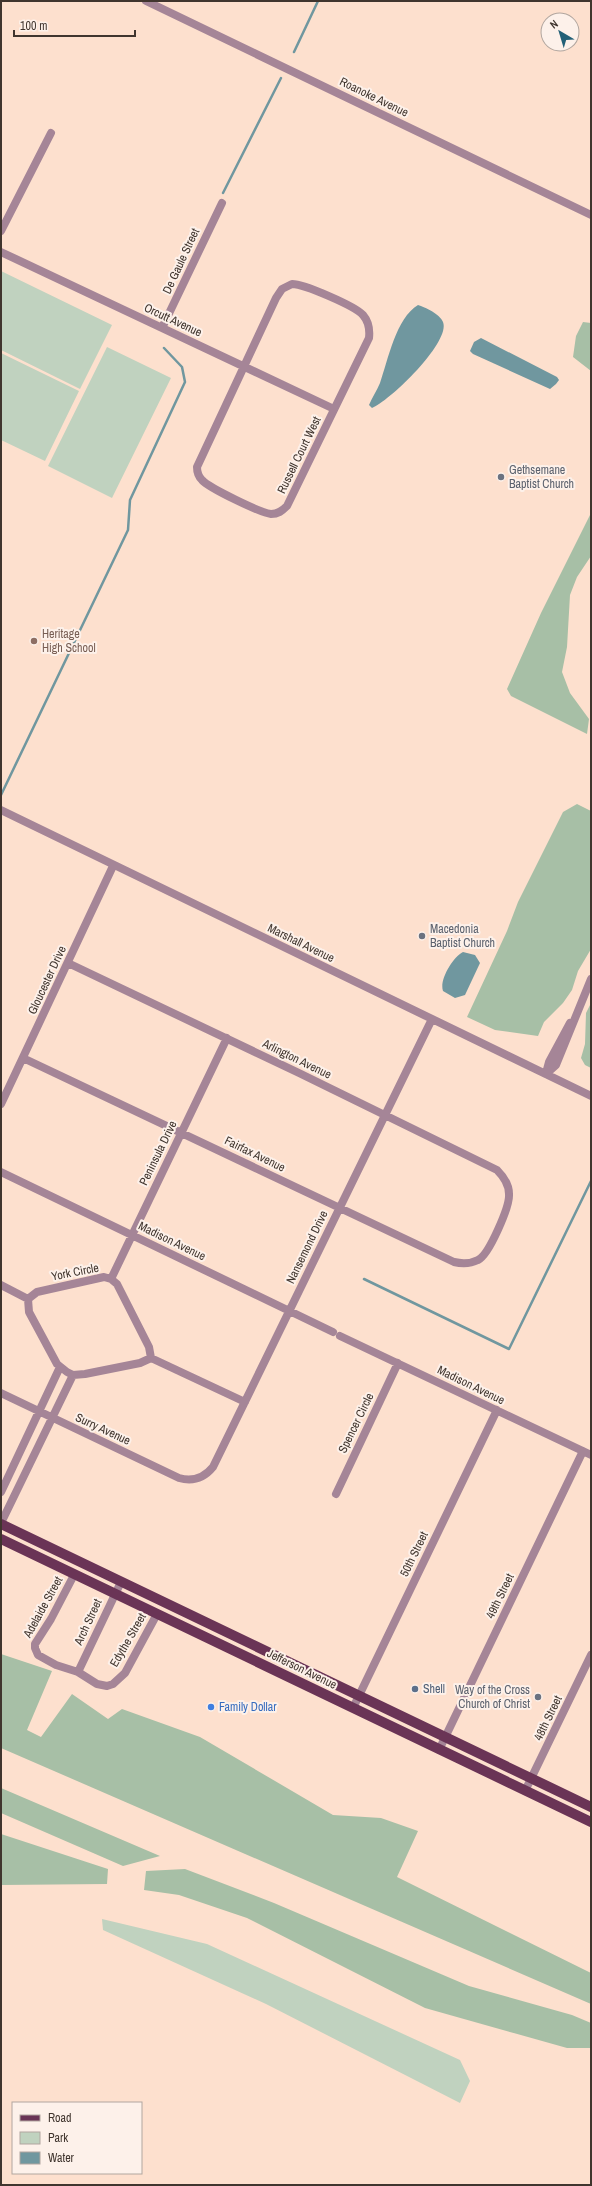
<svg xmlns="http://www.w3.org/2000/svg" width="592" height="2186" viewBox="0 0 592 2186" font-family="'Archivo Narrow',sans-serif">
	<style>
		.green { fill: #c0d2bf }
		.forest { fill: #a7bfa6 }
		.water { fill: #70979f }
		.lines { fill: none; stroke-linecap: round; stroke-linejoin: round }
		.stream { stroke: #70979f; stroke-width: 2.5 }
		.minor { stroke: #a58597; stroke-width: 8 }
		.major { stroke: #6a3456; stroke-width: 10 }
		.worship-dot { fill: #6b7280; stroke: #fdf1ea; stroke-width: 1.5 }
		.education-dot { fill: #8d6e63; stroke: #fdf1ea; stroke-width: 1.5 }
		.service-dot { fill: #5c6f8a; stroke: #fdf1ea; stroke-width: 1.5 }
		.shop-dot { fill: #3f7fe0; stroke: #fdf1ea; stroke-width: 1.5 }
		.labels { text-anchor: middle; stroke-width: 4; stroke-linejoin: round; paint-order: stroke }
		.street-label { font-size: 12px; fill: #40352e; stroke: #fdf1ea }
		.worship-label { font-size: 12px; fill: #5b616d; stroke: #fdf1ea; text-anchor: start }
		.education-label { font-size: 12px; fill: #785e54; stroke: #fdf1ea; text-anchor: start }
		.service-label { font-size: 12px; fill: #4e5e75; stroke: #fdf1ea; text-anchor: start }
		.shop-label { font-size: 12px; fill: #366cbe; stroke: #fdf1ea; text-anchor: start }
	</style>
	<rect width="100%" height="100%" fill="#fde0ce"/>
	<path class="green" d="M1,271L112,325L80,389L1,350Z
		M107,347L171,378L112,498L48,466Z
		M1,353L79,391L45,461L1,440Z
		M102,1919L207,1944L460,2060L470,2081L460,2103L266,2004L103,1930Z"/>
	<path class="forest" d="M583,322L591,323V371L573,357L576,336Z
		M591,513V556L577,577L570,595L567,647L562,672L570,693L589,719L587,734L511,696L507,689L541,613Z
		M577,804L591,811V949L578,971L572,990L563,1003L544,1022L538,1036L495,1030L467,1017L507,931L518,902L563,812Z
		M591,1003V1068L585,1065L581,1058L585,1044L586,1013Z
		M1,1654L52,1671L27,1730L41,1737L72,1694L108,1719L122,1709L200,1737L333,1815L381,1818L418,1831L397,1877L591,1973V2004L1,1748Z
		M1,1788L160,1856L123,1866L1,1813Z
		M1,1834L108,1869L107,1884L1,1885Z
		M185,1869L274,1903L469,1986L572,2015L591,2023V2048H567L425,2008L247,1918L179,1895L144,1890L146,1871Z"/>
	<path class="water" d="M418,305C425,307 440,314 443,322C451,342 390,401 372,408L369,405C372,398 377,390 380,383C388,360 396,318 418,305Z
		M481,338L557,377L559,380L556,384L550,389L473,354L470,351L474,342Z
		M463,952L475,955L480,963L465,995L455,998L443,991C439,980 453,957 463,952Z"/>
	<g class="lines">
		<path class="stream" d="M294,52L318,1
			M223,193L281,78
			M1,795L128,530L130,500L185,382L182,367L164,348
			M364,1279L509,1349L591,1181"/>
		<path class="minor" d="M146,1L591,215
			M1,231L51,133
			M1,252L334,409
			M292,284C304,284 355,306 363,315C369,322 370,329 369,338L287,506C282,511 278,514 271,514C261,513 209,488 202,480C198,476 197,472 197,467L276,298L282,289Z
			M162,328L222,203
			M1,810L591,1096
			M23,1058L454,1262C462,1264 470,1264 478,1260C489,1255 510,1206 509,1194C509,1184 503,1176 497,1170L299,1073L68,963
			M546,1073L549,1062L570,1023
			M546,1074L556,1065L591,979
			M1,1104L113,866
			M1,1172L333,1332
			M104,1277L111,1279L117,1284L149,1347L151,1358L140,1363L85,1374L73,1375L67,1372L57,1364L29,1312L28,1299L37,1292Z
			M111,1279L227,1038
			M1,1285L28,1299
			M340,1336L591,1455
			M151,1358L245,1402
			M1,1393L179,1478C193,1482 204,1478 213,1467L432,1019
			M1,1492L60,1367
			M336,1494L398,1363
			M1,1523L73,1375
			M74,1575L51,1619L35,1644V1648L38,1655L56,1665L78,1672L97,1684L107,1686L113,1684L125,1673L157,1614
			M78,1672L121,1582
			M353,1708L497,1410
			M439,1750L583,1451
			M525,1791L591,1655"/>
		<path class="major" d="M1,1524L591,1807
			M1,1539L591,1822"/>
	</g>
	<g class="worship-dot">
		<circle cx="501" cy="477" r="4"/>
		<circle cx="422" cy="936" r="4"/>
		<circle cx="538" cy="1697" r="4"/>
	</g>
	<circle class="education-dot" cx="34" cy="641" r="4"/>
	<circle class="service-dot" cx="415" cy="1689" r="4"/>
	<circle class="shop-dot" cx="211" cy="1707" r="4"/>
	<g class="labels">
		<g class="street-label">
			<text transform="translate(374 97) rotate(26)" y="4">Roanoke Avenue</text>
			<text transform="translate(181 261) rotate(-65)" y="4">De Gaule Street</text>
			<text transform="translate(173 320) rotate(25)" y="4">Orcutt Avenue</text>
			<text transform="translate(299 455) rotate(-64)" y="4">Russell Court West</text>
			<text transform="translate(301 943) rotate(26)" y="4">Marshall Avenue</text>
			<text transform="translate(47 980) rotate(-65)" y="4">Gloucester Drive</text>
			<text transform="translate(297 1059) rotate(26)" y="4">Arlington Avenue</text>
			<text transform="translate(158 1153) rotate(-64)" y="4">Peninsula Drive</text>
			<text transform="translate(255 1154) rotate(26)" y="4">Fairfax Avenue</text>
			<text transform="translate(172 1241) rotate(26)" y="4">Madison Avenue</text>
			<text transform="translate(307 1247) rotate(-64)" y="4">Nansemond Drive</text>
			<text transform="translate(75 1272) rotate(-11)" y="4">York Circle</text>
			<text transform="translate(471 1385) rotate(26)" y="4">Madison Avenue</text>
			<text transform="translate(356 1423) rotate(-64)" y="4">Spencer Circle</text>
			<text transform="translate(103 1429) rotate(25)" y="4">Surry Avenue</text>
			<text transform="translate(414 1554) rotate(-64)" y="4">50th Street</text>
			<text transform="translate(500 1596) rotate(-64)" y="4">49th Street</text>
			<text transform="translate(43 1607) rotate(-61)" y="4">Adelaide Street</text>
			<text transform="translate(88 1622) rotate(-65)" y="4">Arch Street</text>
			<text transform="translate(128 1640) rotate(-60)" y="4">Edythe Street</text>
			<text transform="translate(302 1669) rotate(26)" y="4">Jefferson Avenue</text>
			<text transform="translate(548 1718) rotate(-64)" y="4">48th Street</text>
		</g>
		<g class="worship-label">
			<text x="509" y="474">Gethsemane<tspan x="509" dy="14">Baptist Church</tspan></text>
			<text x="430" y="933">Macedonia<tspan x="430" dy="14">Baptist Church</tspan></text>
			<text x="530" y="1694" text-anchor="end">Way of the Cross<tspan x="530" dy="14">Church of Christ</tspan></text>
		</g>
		<g class="education-label">
			<text x="42" y="638">Heritage<tspan x="42" dy="14">High School</tspan></text>
		</g>
		<g class="service-label">
			<text x="423" y="1693">Shell</text>
		</g>
		<g class="shop-label">
			<text x="219" y="1711">Family Dollar</text>
		</g>
	</g>
	<rect width="592" height="2186" fill="none" stroke="#40352e" stroke-width="4"/>
	<rect x="12" y="2102" width="130" height="72" fill="#fdf1ea" stroke="#b1a69f"/>
	<rect x="20" y="2115" width="20" height="6" fill="#6a3456" stroke="#b1a69f"/>
	<text x="48" y="2122" font-size="12" fill="#40352e">Road</text>
	<rect x="20" y="2132" width="20" height="12" fill="#c0d2bf" stroke="#b1a69f"/>
	<text x="48" y="2142" font-size="12" fill="#40352e">Park</text>
	<rect x="20" y="2152" width="20" height="12" fill="#70979f" stroke="#b1a69f"/>
	<text x="48" y="2162" font-size="12" fill="#40352e">Water</text>
	<g transform="translate(560 32) rotate(322)"><circle r="19" fill="#fdf1ea" stroke="#b1a69f"/>
	<path d="M0-3L7 15L0 10L-7 15Z" fill="#236077"/>
	<text y="-6" font-size="11" font-weight="bold" text-anchor="middle" fill="#40352e">N</text>
	</g>
	<path d="M14 30v6h121v-6" fill="none" stroke="#40352e" stroke-width="2"/>
	<text x="20" y="30" font-size="12" fill="#40352e" stroke="#fdf1ea" stroke-width="3" paint-order="stroke">100 m</text>
</svg>
